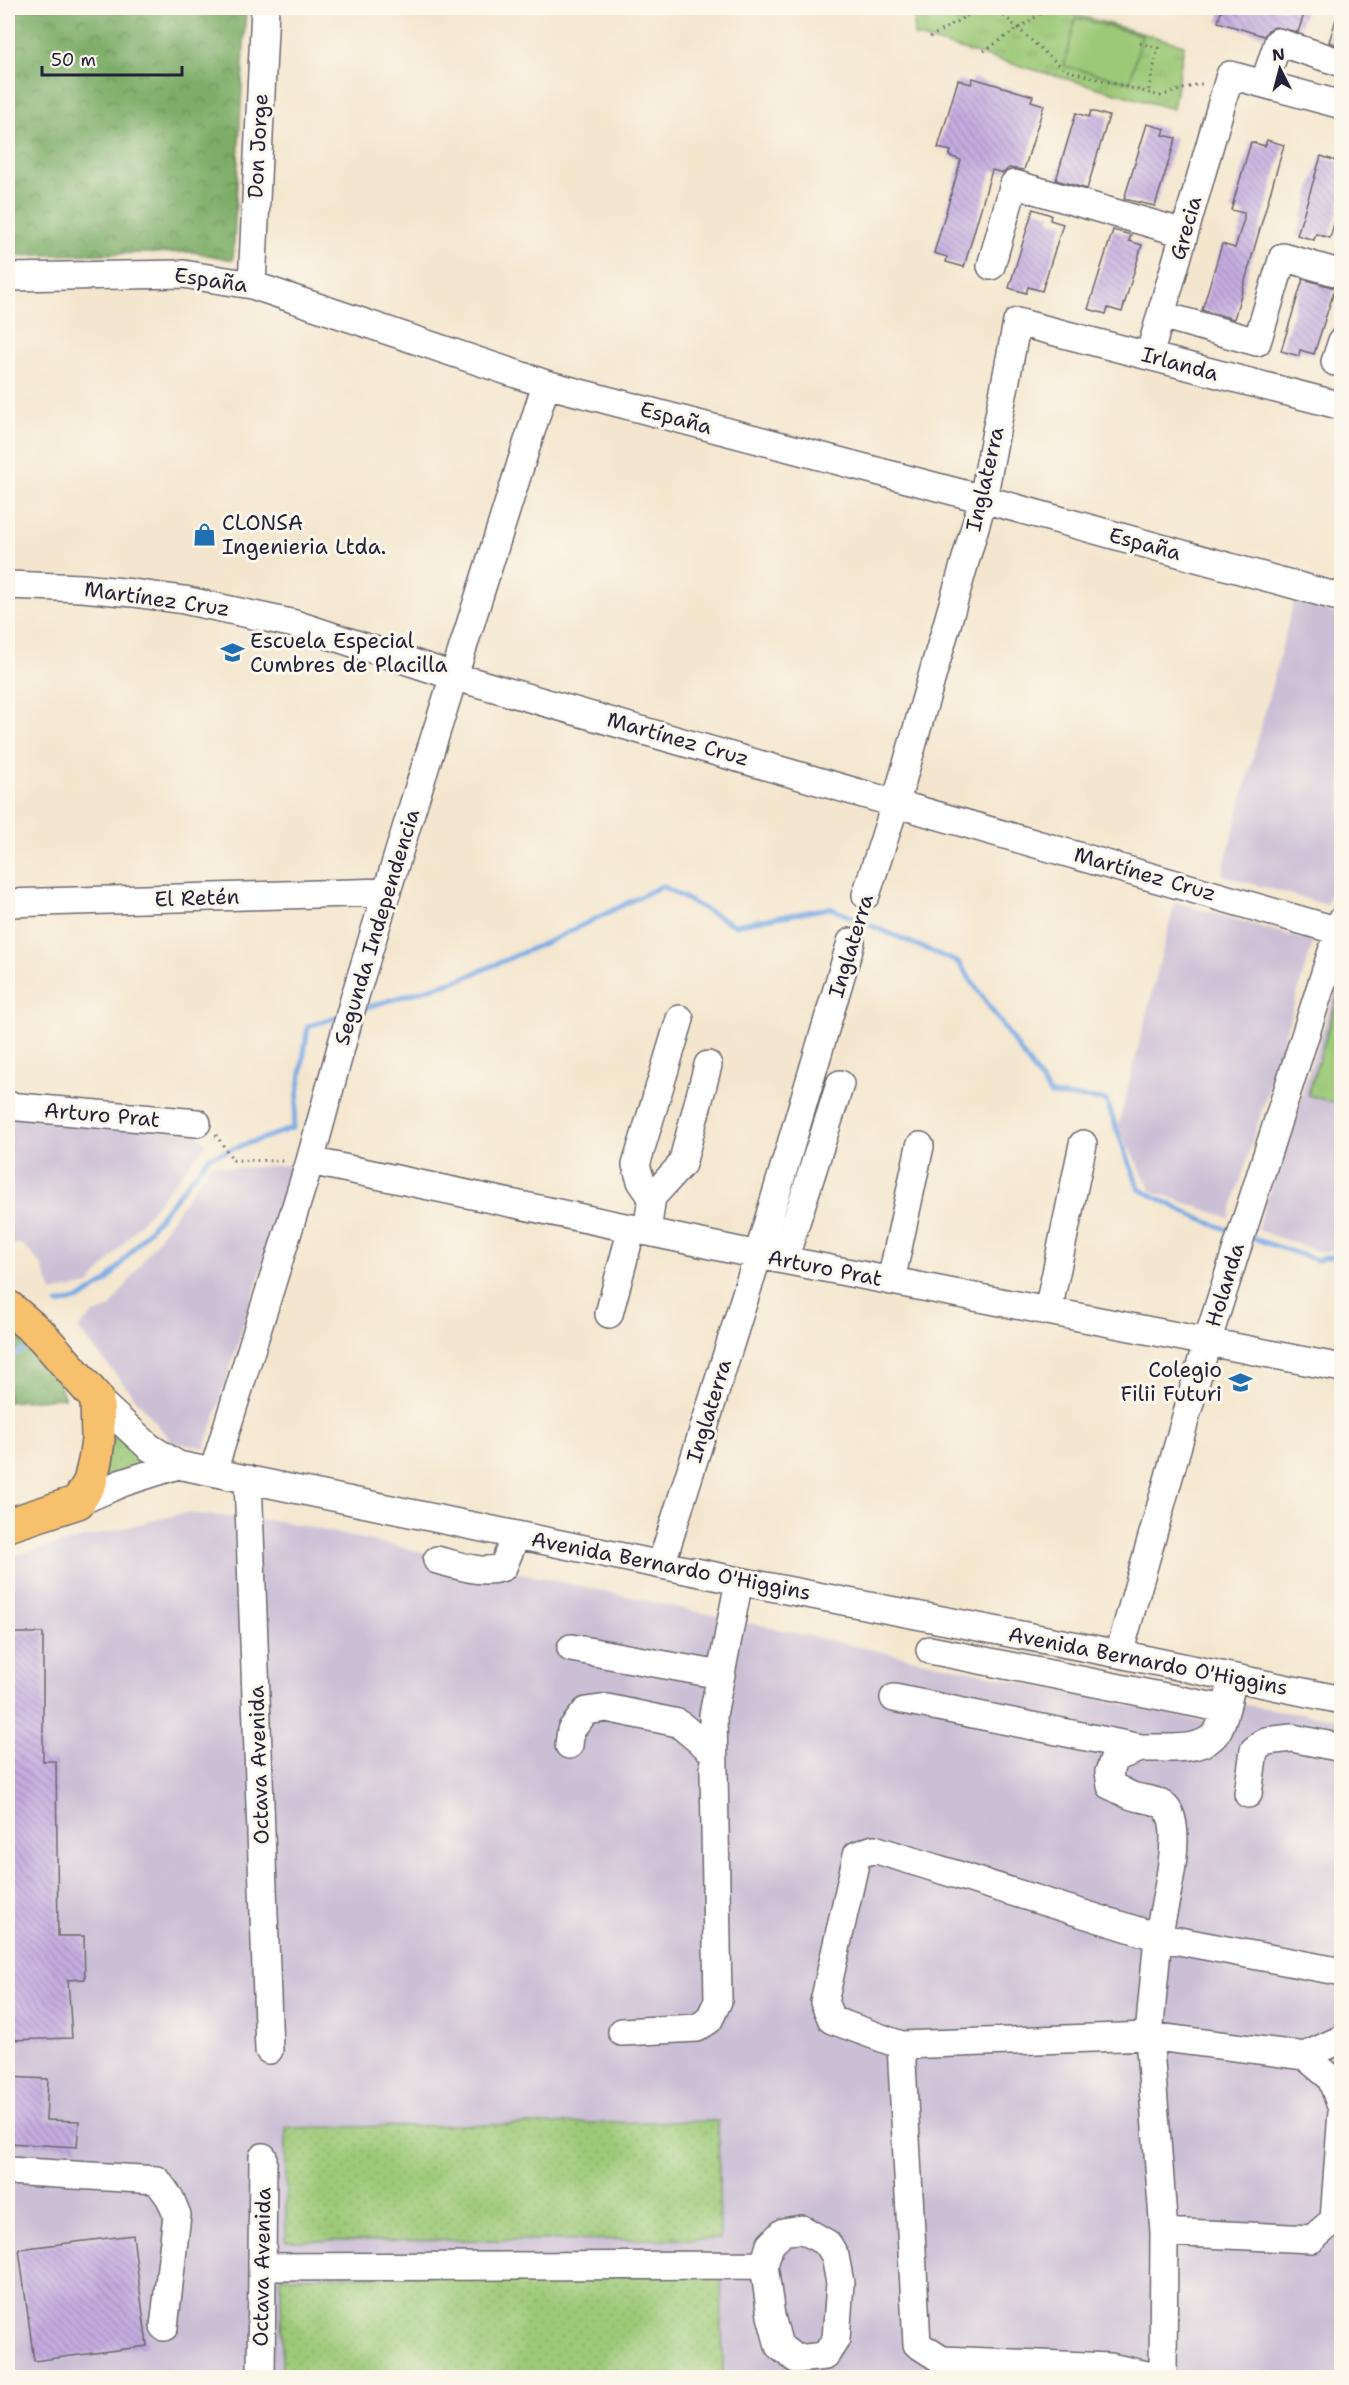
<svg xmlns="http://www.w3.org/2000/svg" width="1349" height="2385" viewBox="0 0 1349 2385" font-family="'Shantell Sans',sans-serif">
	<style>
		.industrial { fill: #cbbfd5 }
		.grass { fill: url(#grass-dots); stroke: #5f7659; stroke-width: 1.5 }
		.forest { fill: url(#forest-crowns); stroke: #506852; stroke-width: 1.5 }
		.park { fill: url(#park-tufts); stroke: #5f7659; stroke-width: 1.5 }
		.pitch { fill: #9cc977; stroke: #5f7659; stroke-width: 1.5 }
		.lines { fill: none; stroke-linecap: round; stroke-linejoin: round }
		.stream { stroke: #7baae5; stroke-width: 5 }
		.building { fill: url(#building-back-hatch) }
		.minor-casing { stroke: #6c676e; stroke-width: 30 }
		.major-casing { stroke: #6c676e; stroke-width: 36 }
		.path { stroke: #6c676e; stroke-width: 3; stroke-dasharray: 1.5 4.5; stroke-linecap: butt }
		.minor { stroke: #fff; stroke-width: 27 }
		.major { stroke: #f7c06c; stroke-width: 33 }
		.labels { text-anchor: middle; stroke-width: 6; stroke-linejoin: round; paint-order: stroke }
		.street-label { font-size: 21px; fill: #22223b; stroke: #fbf7ec }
		.poi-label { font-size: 21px; fill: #22223b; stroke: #fbf7ec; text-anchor: start }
	</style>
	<defs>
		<pattern id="grass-dots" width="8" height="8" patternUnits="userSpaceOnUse" patternTransform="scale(1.5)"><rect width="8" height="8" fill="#9cc977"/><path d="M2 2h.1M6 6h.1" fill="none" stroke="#86ac68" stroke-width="1.8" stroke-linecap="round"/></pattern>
		<pattern id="forest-crowns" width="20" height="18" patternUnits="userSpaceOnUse" patternTransform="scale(1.5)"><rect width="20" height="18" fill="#7dad68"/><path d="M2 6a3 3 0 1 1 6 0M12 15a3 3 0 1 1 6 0" fill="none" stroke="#668c57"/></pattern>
		<pattern id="park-tufts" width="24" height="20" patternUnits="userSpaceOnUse" patternTransform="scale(1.5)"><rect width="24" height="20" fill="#9cc977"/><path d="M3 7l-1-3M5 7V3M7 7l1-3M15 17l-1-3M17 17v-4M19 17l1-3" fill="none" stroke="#86ac68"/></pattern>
		<pattern id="building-back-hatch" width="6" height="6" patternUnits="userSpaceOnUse" patternTransform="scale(1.5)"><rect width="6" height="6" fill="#c5ace0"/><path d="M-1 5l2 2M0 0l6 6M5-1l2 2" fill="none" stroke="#a08cb7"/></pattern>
	</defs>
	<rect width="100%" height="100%" fill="#fbf7ec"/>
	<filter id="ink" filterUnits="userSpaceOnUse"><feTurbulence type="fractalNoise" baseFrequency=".0167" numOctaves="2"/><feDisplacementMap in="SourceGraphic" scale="12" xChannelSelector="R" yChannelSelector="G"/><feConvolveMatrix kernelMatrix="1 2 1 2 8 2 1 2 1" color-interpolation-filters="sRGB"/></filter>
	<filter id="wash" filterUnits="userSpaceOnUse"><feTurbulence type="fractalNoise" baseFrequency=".008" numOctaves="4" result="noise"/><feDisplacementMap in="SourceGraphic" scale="24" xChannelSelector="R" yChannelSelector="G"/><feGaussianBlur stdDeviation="1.35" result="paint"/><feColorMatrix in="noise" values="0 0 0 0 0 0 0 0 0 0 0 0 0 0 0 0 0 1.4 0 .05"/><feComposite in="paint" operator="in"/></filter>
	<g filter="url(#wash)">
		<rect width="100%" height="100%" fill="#f4e6ce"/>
		<path class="industrial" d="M1294,601L1341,615V849L1327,905L1222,875Z
			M1175,902L1313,942L1229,1218L1152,1191L1118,1127Z
			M1341,975V1247L1323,1253L1257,1230Z
			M8,1113L198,1132L206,1144L89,1285L52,1292L41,1264L22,1244H8Z
			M211,1163L231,1168L294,1165L205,1448L172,1442L78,1329L92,1315L110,1308Z
			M184,1513L280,1521L1233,1728L1239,1704L1341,1720V2377H8V1557Z"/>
		<path class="grass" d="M113,1432L131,1449L152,1462L101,1480Z
			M718,2121L720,2239L286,2241V2128Z
			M721,2270L723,2377H282L281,2277Z"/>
		<path class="forest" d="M8,8H246L233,260L193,252L8,256Z
			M8,1324L51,1366L65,1398L8,1402Z"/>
		<path class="park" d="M915,8H1053L1184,45L1173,109L914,36Z"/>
		<path class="pitch" d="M1076,18L1142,35L1130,82L1064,66Z
			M1341,988V1105L1308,1095Z"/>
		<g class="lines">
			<path class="stream" d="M361,1009L464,978L554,939L662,886L734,925L830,908L959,963L1051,1095L1106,1100L1139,1189L1202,1220L1234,1232
				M1249,1237L1317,1260L1342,1254
				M58,1304L80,1299L107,1281L209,1157L293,1128L308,1026L341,1016
				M8,1357L23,1350"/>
		</g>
		<g id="blocks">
			<path class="building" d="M1222,8H1306L1298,32L1275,27L1268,30L1264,36L1218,22Z
				M1338,13H1341V46L1329,42Z
				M973,78L1033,96L1031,101L1044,105L1024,170L1009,168L1003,173L992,170L964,267L946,262L947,257L934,253L961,160L949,156L951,151L938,148L958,80L971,84Z
				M1091,111L1109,116L1087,189L1056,180L1076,113L1089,117Z
				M1147,124L1165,129L1163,135L1176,138L1155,206L1124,199Z
				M1267,140L1284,145L1234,319L1202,310L1222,244L1235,248L1244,219V213L1231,210L1251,142L1265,146Z
				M1321,156L1339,162L1338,167L1341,168V199L1330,238L1316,234L1314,240L1297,235Z
				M1033,209L1051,215L1050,220L1063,224L1042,291L1028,287L1026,293L1009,288Z
				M1113,230L1131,235L1129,241L1142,245L1122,312L1108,308L1106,314L1088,309Z
				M1303,279L1335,288L1314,354L1300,350L1299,356L1281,351Z
				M8,1633H43V1761H56L58,1936H84L85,1979L68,1980L72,2038L8,2040Z
				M8,2077L48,2079L46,2120L79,2121L77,2147L8,2143Z
				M133,2235L147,2346L34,2361L19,2249Z"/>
		</g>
	</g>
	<g filter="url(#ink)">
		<use href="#blocks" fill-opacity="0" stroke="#6c676e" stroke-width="1.5"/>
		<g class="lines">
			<defs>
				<path id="minor" d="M1264,84L1278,42L1342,63
					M991,266L1014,184L1184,233
					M8,277L183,274L252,285L546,384L983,499L1342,598
					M252,285L265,8
					M1161,315L1257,342L1283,257L1342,274
					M1149,356L1230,75L1342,105
					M1335,362L1342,341
					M8,585L82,588L133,593L184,600L295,624L453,676L1342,932
					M866,895L896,802L983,499L1017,322L1342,406
					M8,903L387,892
					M8,1106L197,1123
					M310,1161L758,1255L1342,1368
					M652,1197L682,1164L708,1065
					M647,1232L652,1197L641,1181L636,1165L680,1019
					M784,1260L840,1084
					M891,1281L920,1146
					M1048,1311L1083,1144
					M609,1314L632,1228
					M97,1399L149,1447L178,1465
					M213,1472L310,1161L355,996L412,809L546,384
					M248,1479L269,2050
					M78,1502L122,1483L178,1465L739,1581L1119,1654L1342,1700
					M437,1560C457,1565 483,1575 503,1567L516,1535
					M661,1565L758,1255L851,942
					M571,1648L721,1675
					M930,1650L1225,1709
					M1119,1654L1207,1342L1342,920
					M894,1698L1141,1748C1165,1747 1207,1754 1219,1728C1226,1714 1229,1694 1233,1678
					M569,1745L571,1730L586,1711L607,1708L678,1723L713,1752
					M1141,1748L1114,1758L1109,1772L1111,1786C1118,1789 1125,1793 1132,1796C1143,1800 1160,1799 1167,1809C1185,1831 1163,1910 1158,1937L1342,1972
					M1248,1794L1254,1750L1266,1741L1292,1738L1342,1748
					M622,2032L697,2028L709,2020L718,2001L713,1715L739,1581
					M901,2045L917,2344L942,2360L1110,2367L1161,2378
					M1305,2056L1342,2039
					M8,2171L157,2180L170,2198L177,2215L164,2327
					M802,2229L828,2244L835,2256L840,2283L836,2339L825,2356L796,2359L779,2346L771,2316L764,2265L770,2245L783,2232Z
					M1164,2232L1312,2239L1334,2220L1342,2112
					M262,2267L764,2265
					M261,2378L263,2157
					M1163,2378L1164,2232L1149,2036L1158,1937L874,1849L857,1855L824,2002L832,2020L901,2045L1149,2036L1305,2056L1331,2078L1342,2109"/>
				<path id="major" d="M8,1307L42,1336L97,1399L98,1440L95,1461L90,1482L78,1502L8,1525"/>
			</defs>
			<use href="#minor" class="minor-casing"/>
			<use href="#major" class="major-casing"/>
			<path class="path" d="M995,8L1065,70L1160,96L1199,84H1204
				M930,37L980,8
				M1140,43L1158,48L1148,93
				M984,51L1043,12
				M216,1135L233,1160L286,1161"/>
			<use href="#minor" class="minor"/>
			<use href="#major" class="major"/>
		</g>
	</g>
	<defs>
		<symbol id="shop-bare" viewBox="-9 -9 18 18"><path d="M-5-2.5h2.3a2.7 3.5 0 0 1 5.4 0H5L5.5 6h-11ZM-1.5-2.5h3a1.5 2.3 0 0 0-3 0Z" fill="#1f6fb2" stroke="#fbf7ec" stroke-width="2.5" paint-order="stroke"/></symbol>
		<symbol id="school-bare" viewBox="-9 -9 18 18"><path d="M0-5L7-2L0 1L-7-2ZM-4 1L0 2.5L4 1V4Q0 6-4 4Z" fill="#1f6fb2" stroke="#fbf7ec" stroke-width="2.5" paint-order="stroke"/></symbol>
	</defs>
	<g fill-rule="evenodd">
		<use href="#shop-bare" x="188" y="518" width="33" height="33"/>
		<use href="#school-bare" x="216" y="636" width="33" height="33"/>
		<use href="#school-bare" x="1224" y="1366" width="33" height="33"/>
	</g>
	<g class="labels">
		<g class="street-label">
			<text transform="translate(258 146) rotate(-87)" y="7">Don Jorge</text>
			<text transform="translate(1186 228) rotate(-74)" y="7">Grecia</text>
			<text transform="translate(211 280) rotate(8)" y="7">España</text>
			<text transform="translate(1180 364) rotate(15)" y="7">Irlanda</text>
			<text transform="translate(676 418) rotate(15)" y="7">España</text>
			<text transform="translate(985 479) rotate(-77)" y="7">Inglaterra</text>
			<text transform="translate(1145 544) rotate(15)" y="7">España</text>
			<text transform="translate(157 599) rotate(8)" y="7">Martínez Cruz</text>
			<text transform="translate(678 739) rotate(16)" y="7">Martínez Cruz</text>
			<text transform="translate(1145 874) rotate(16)" y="7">Martínez Cruz</text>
			<text transform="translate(197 898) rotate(-2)" y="7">El Retén</text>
			<text transform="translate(377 927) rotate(-73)" y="7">Segunda Independencia</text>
			<text transform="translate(851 946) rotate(-73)" y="7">Inglaterra</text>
			<text transform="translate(102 1115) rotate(5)" y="7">Arturo Prat</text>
			<text transform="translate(825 1268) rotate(11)" y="7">Arturo Prat</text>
			<text transform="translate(1225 1285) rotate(-73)" y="7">Holanda</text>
			<text transform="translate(709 1411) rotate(-73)" y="7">Inglaterra</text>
			<text transform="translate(671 1566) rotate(11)" y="7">Avenida Bernardo O'Higgins</text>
			<text transform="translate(1148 1661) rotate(11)" y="7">Avenida Bernardo O'Higgins</text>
			<text transform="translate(259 1765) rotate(-92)" y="7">Octava Avenida</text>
			<text transform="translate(262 2267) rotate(-89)" y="7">Octava Avenida</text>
		</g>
		<g class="poi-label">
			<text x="222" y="530">CLONSA<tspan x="222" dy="24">Ingenieria Ltda.</tspan></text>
			<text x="250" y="648">Escuela Especial<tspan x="250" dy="24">Cumbres de Placilla</tspan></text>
			<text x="1222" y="1377" text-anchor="end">Colegio<tspan x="1222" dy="24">Filii Futuri</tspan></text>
		</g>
	</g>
	<rect width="1349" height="2385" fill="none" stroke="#fbf7ec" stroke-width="30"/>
	<g transform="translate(1280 69) rotate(354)" stroke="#fbf7ec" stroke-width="4.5" paint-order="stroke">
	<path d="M0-4.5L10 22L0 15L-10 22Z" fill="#22223b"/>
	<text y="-9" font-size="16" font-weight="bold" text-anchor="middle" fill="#22223b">N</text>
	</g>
	<path d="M42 66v9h140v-9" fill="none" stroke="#22223b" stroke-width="3"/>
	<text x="51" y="66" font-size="18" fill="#22223b" stroke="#fbf7ec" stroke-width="4.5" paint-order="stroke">50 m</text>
</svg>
